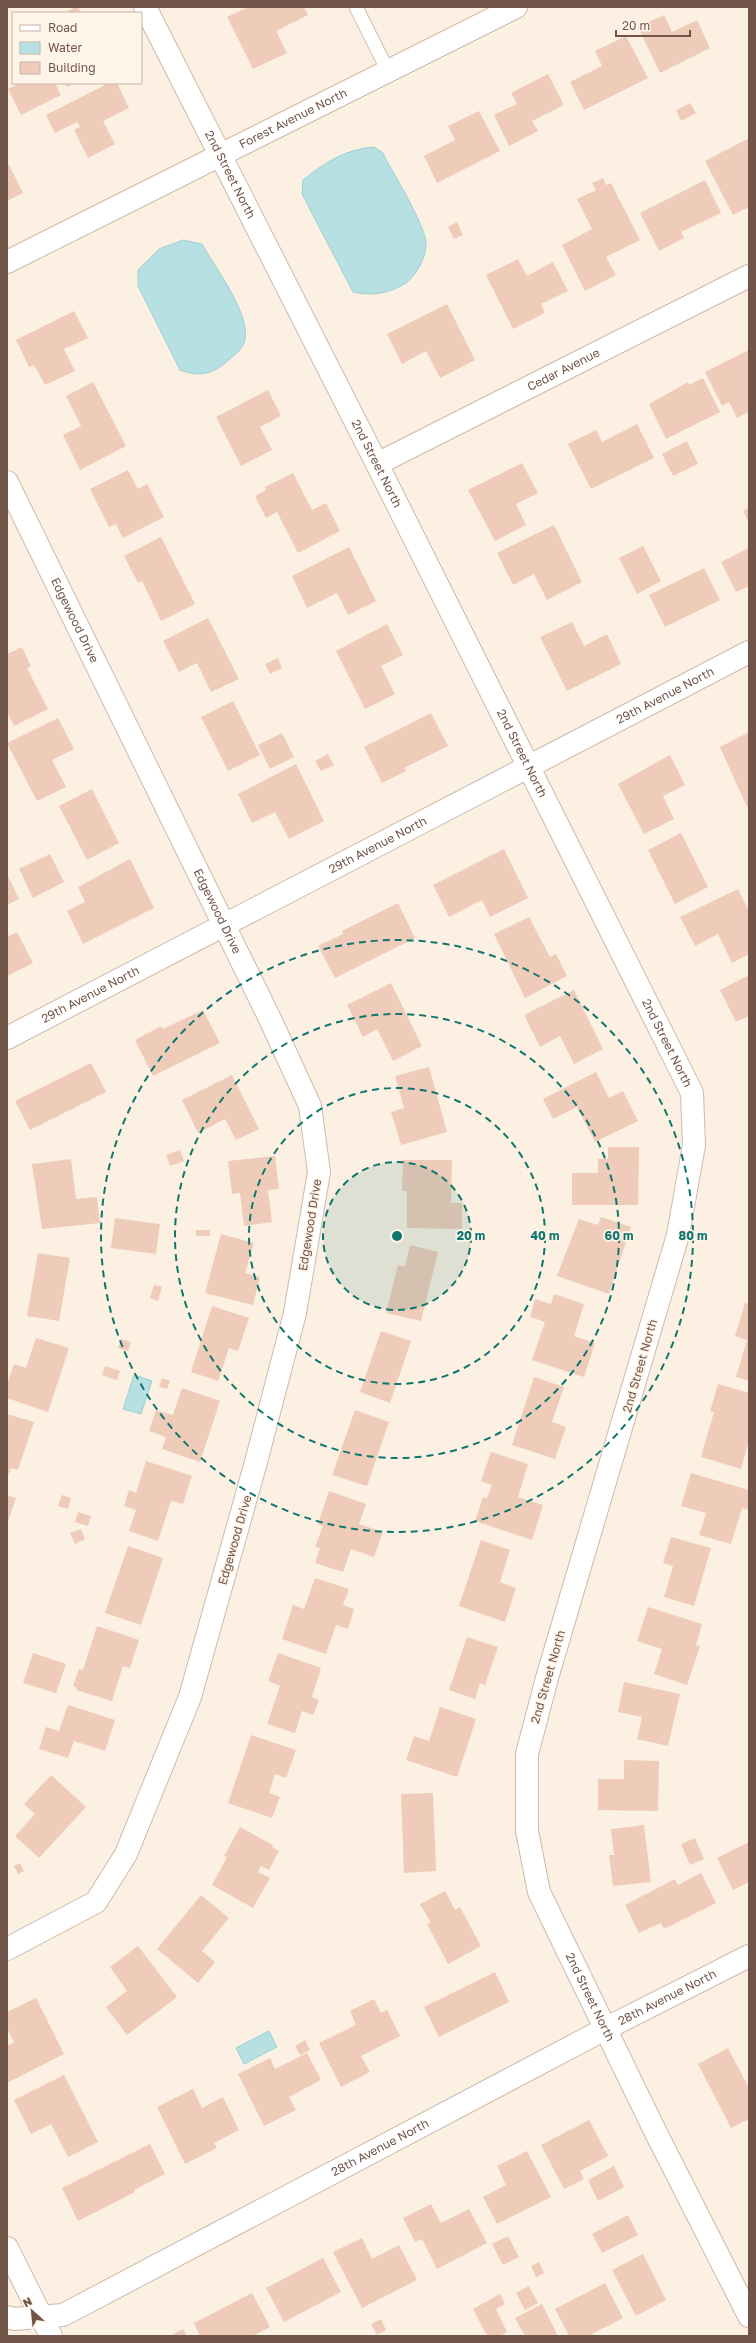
<svg xmlns="http://www.w3.org/2000/svg" width="756" height="2343" viewBox="0 0 756 2343" font-family="'Golos Text',sans-serif">
	<style>
		.water { fill: #b7e0e3; stroke: #9ed0d5 }
		.building { fill: #efccba }
		.lines { fill: none; stroke-linecap: round; stroke-linejoin: round }
		.lane-casing { stroke: #ceb9ac; stroke-width: 15 }
		.street-casing { stroke: #ceb9ac; stroke-width: 24 }
		.lane { stroke: #fff; stroke-width: 13 }
		.street { stroke: #fff; stroke-width: 22 }
		.ring { fill: none; stroke: #0f766e; stroke-width: 2; stroke-dasharray: 7 5 }
		.labels { text-anchor: middle; stroke-width: 3.5; stroke-linejoin: round; paint-order: stroke }
		.street-label { font-size: 12px; fill: #715549; stroke: #fef4e7 }
		.centre { fill: #0f766e; stroke: #fef4e7; stroke-width: 2 }
		.ring-label { font-size: 12px; text-anchor: middle; font-weight: bold; fill: #0f766e; stroke: #fef4e7; stroke-width: 3.5; stroke-linejoin: round; paint-order: stroke }
	</style>
	<rect width="100%" height="100%" fill="#fbf0e2"/>
	<path class="water" d="M374,147L382,152C391,169 427,228 426,244C426,257 416,276 406,283C388,294 372,296 353,292L302,194L303,180C324,163 346,149 374,147Z
		M183,240L202,244C214,266 254,318 244,343C240,352 231,358 225,363C210,376 197,376 180,370L138,286V270L159,249Z
		M134,1375L152,1381L141,1414L123,1409Z
		M269,2031L277,2047L244,2064L236,2048Z"/>
	<path class="building" d="M78,7L81,13H64L76,7Z
		M248,7H304L308,15L276,31L287,53L253,69L227,17Z
		M664,15L672,32L697,20L710,48L660,73L638,27Z
		M626,36L648,78L584,110L570,82L602,66L595,51Z
		M548,74L564,105L532,121L538,131L509,146L494,115L517,104L511,93Z
		M20,83H55L61,95L21,115L8,89Z
		M65,83H75L67,87Z
		M109,83H117L129,108L103,121L115,144L88,158L74,130L80,127L77,122L55,133L46,115Z
		M690,103L696,113L681,121L676,110Z
		M479,111L500,151L437,183L424,156L455,140L448,126Z
		M749,138V207L733,215L705,161Z
		M7,165H9L23,193L7,201Z
		M603,178L606,185L611,183L640,240L606,257L616,275L585,291L562,245L592,229L577,199L596,190L592,183Z
		M705,180L721,213L681,232L684,238L659,251L640,213Z
		M457,222L463,235L454,239L448,227Z
		M518,259L527,276L553,262L568,291L541,304L545,313L513,329L486,275Z
		M447,304L475,360L440,378L426,351L402,364L387,334Z
		M74,311L88,338L64,349L75,371L45,385L34,365L29,367L16,340Z
		M749,350V412L737,418L729,402L722,406L705,372Z
		M703,378L720,412L666,439L649,404L688,382L689,385Z
		M93,382L126,446L80,470L63,435L81,426L66,396Z
		M268,390L281,416L260,427L272,450L241,466L216,417Z
		M637,424L654,458L591,489L568,444L596,430L602,442Z
		M687,441L698,464L673,476L662,454Z
		M522,463L538,493L516,504L526,525L495,541L468,490Z
		M128,470L138,489L147,484L164,517L123,538L116,524L109,527L90,489Z
		M293,473L312,510L326,503L340,531L298,553L277,512L266,518L255,496L266,490L265,487Z
		M749,508V523L743,511Z
		M554,525L582,582L547,600L534,574L513,585L497,553Z
		M161,537L195,604L161,621L142,581L138,583L124,556Z
		M643,546L661,581L637,594L619,558Z
		M349,547L376,601L348,615L337,593L307,608L292,576Z
		M749,548V586L736,592L721,562Z
		M704,568L720,600L665,627L649,595Z
		M208,618L239,679L211,692L197,663L179,672L163,641Z
		M572,622L584,646L607,634L621,664L567,691L540,637Z
		M387,624L403,655L381,666L395,694L365,709L336,651Z
		M22,647L31,666L27,668L48,709L14,726L7,712V654Z
		M278,658L282,668L270,674L265,664Z
		M233,701L260,755L228,771L201,717Z
		M431,713L448,746L404,768L406,771L382,783L364,747Z
		M58,718L74,749L52,760L66,787L37,801L7,743Z
		M749,732V806L747,807L720,747Z
		M282,733L294,757L270,769L258,745Z
		M328,754L334,765L321,771L315,761Z
		M670,755L685,785L663,796L674,819L644,834L618,784Z
		M296,764L324,821L289,839L275,812L252,823L238,794Z
		M92,789L119,843L87,860L59,806Z
		M681,833L708,887L675,904L648,850Z
		M504,849L528,898L490,917L482,900L449,917L433,885Z
		M50,854L64,882L33,898L19,869Z
		M130,859L154,908L83,944L67,911L85,902L78,887Z
		M7,874L19,899L7,905Z
		M738,889L749,911V954L732,963L718,934L695,946L680,917Z
		M398,903L415,938L335,978L318,946L343,934L342,931Z
		M529,917L550,957L556,954L567,976L525,998L494,934Z
		M17,932L33,963L7,976V937Z
		M749,975V1016L736,1022L720,990Z
		M391,983L422,1046L393,1061L377,1029L363,1037L347,1005Z
		M574,990L603,1049L574,1064L560,1036L540,1047L524,1015Z
		M203,1010L220,1043L153,1076L135,1040L161,1026L163,1029Z
		M91,1063L106,1092L30,1130L15,1101Z
		M429,1067L447,1132L401,1145L391,1112L404,1108L395,1076Z
		M596,1072L609,1098L623,1091L638,1121L595,1142L577,1107L553,1119L543,1099Z
		M232,1075L259,1129L236,1140L225,1119L198,1133L182,1100Z
		M608,1147H639L638,1205H572V1173H598V1159H608Z
		M180,1150L184,1161L170,1166L166,1155Z
		M275,1156L279,1189L268,1190L272,1222L244,1226L240,1193L232,1194L228,1161Z
		M71,1159L76,1199L97,1197L100,1223L42,1229L32,1164Z
		M403,1160H452L451,1203H462V1229L407,1228V1191H402Z
		M601,1217L631,1227L609,1294L557,1276L579,1219L598,1225Z
		M115,1218L160,1224L156,1254L111,1248Z
		M196,1230H210V1236H196Z
		M221,1234L254,1243L245,1273L260,1277L253,1305L205,1293Z
		M410,1245L438,1252L421,1321L386,1313L398,1265L405,1267Z
		M38,1253L70,1258L59,1321L27,1316Z
		M154,1285L162,1287L158,1301L150,1298Z
		M554,1294L584,1304L574,1336L595,1343L584,1377L532,1360L545,1322L530,1317L535,1299L551,1304Z
		M745,1303L749,1304V1381L736,1377L747,1340L735,1336Z
		M212,1306L249,1318L238,1351L229,1348L218,1381L191,1372Z
		M381,1331L411,1341L390,1403L360,1392Z
		M36,1338L69,1348L48,1412L7,1398V1384L14,1364L26,1368Z
		M121,1339L131,1342L128,1351L118,1348Z
		M105,1366L120,1371L117,1380L102,1375Z
		M534,1377L564,1387L552,1422L566,1427L555,1459L512,1445Z
		M162,1378L170,1381L167,1389L159,1387Z
		M718,1384L749,1393V1440L741,1469L701,1457L714,1412L710,1411Z
		M182,1388L220,1401L200,1462L162,1449L166,1437L149,1431L156,1410L173,1415Z
		M355,1410L389,1422L367,1486L332,1475Z
		M7,1414L34,1422L18,1470L11,1468L7,1478Z
		M491,1452L528,1464L518,1497L543,1505L532,1540L475,1521L483,1497L487,1498L492,1485L481,1481Z
		M146,1461L192,1476L183,1504L171,1501L158,1541L129,1531L136,1510L124,1506L129,1490L136,1493Z
		M691,1473L749,1490V1510L742,1508L731,1544L699,1535L706,1513L681,1506Z
		M329,1491L366,1504L359,1524L383,1532L374,1557L351,1549L343,1572L315,1563L320,1548L315,1547L323,1526L318,1524Z
		M7,1495L16,1498L7,1524Z
		M62,1495L71,1498L68,1509L58,1506Z
		M78,1512L91,1516L88,1526L75,1522Z
		M81,1529L85,1539L75,1544L70,1533Z
		M671,1537L711,1548L694,1606L664,1597L673,1566L663,1563Z
		M481,1540L510,1550L500,1582L516,1588L505,1622L459,1606Z
		M128,1546L163,1558L141,1625L105,1613Z
		M315,1578L349,1589L343,1605L354,1609L348,1629L336,1625L326,1654L282,1639L293,1605L304,1609Z
		M648,1607L702,1624L696,1645L700,1646L687,1685L654,1674L662,1649L637,1641Z
		M97,1626L139,1640L130,1668L123,1666L112,1701L76,1690L77,1688L73,1686L79,1669L83,1670Z
		M467,1637L498,1647L485,1685L480,1683L475,1699L449,1690Z
		M33,1653L66,1664L56,1693L23,1683Z
		M278,1653L321,1668L312,1697L319,1700L313,1715L302,1711L295,1733L267,1724L280,1686L268,1681Z
		M624,1682L680,1694L668,1746L637,1739L642,1717L618,1712Z
		M68,1705L115,1720L105,1751L74,1741L68,1758L39,1749L46,1727L59,1731Z
		M440,1707L476,1719L457,1777L406,1760L414,1736L429,1741Z
		M251,1735L296,1750L286,1778L275,1774L269,1793L280,1797L272,1818L228,1803Z
		M624,1760L659,1761L658,1811L598,1810V1779H624Z
		M51,1775L86,1807L39,1858L15,1836L35,1814L24,1804Z
		M433,1793L436,1871L404,1873L401,1794Z
		M644,1825L651,1882L613,1886L609,1855H614L611,1829Z
		M240,1827L273,1845L272,1847L279,1851L269,1870L261,1866L258,1872L270,1878L253,1908L212,1885L227,1857L224,1856Z
		M695,1838L704,1859L690,1865L681,1844Z
		M749,1842V1882L733,1890L717,1858Z
		M20,1863L24,1871L18,1874L14,1866Z
		M701,1873L716,1903L664,1929L661,1923L639,1933L625,1905L675,1879L678,1885Z
		M445,1891L455,1910L460,1907L481,1946L448,1964L427,1924L431,1923L420,1904Z
		M201,1895L229,1918L202,1951L215,1962L198,1983L157,1949Z
		M138,1946L177,1997L127,2035L106,2007L127,1991L110,1967Z
		M495,1972L509,2002L439,2037L424,2007Z
		M36,1998L64,2054L7,2083V2046L14,2042L7,2029V2012Z
		M374,1999L381,2013L387,2010L400,2036L361,2056L370,2072L341,2087L319,2043L356,2025L350,2011Z
		M305,2040L310,2050L300,2055L295,2046Z
		M728,2048L749,2088V2119L731,2128L698,2064Z
		M307,2053L321,2080L289,2097L296,2110L264,2126L238,2074L270,2058L275,2069Z
		M64,2075L98,2142L68,2157L51,2124L31,2134L14,2100Z
		M193,2089L202,2108L223,2097L239,2130L214,2143L217,2148L185,2164L157,2107Z
		M589,2120L608,2156L580,2171L584,2179L564,2189L541,2145Z
		M150,2144L165,2174L134,2190L135,2192L78,2221L62,2188Z
		M527,2151L551,2197L497,2224L483,2197L506,2185L497,2166Z
		M614,2166L624,2187L598,2201L588,2180Z
		M431,2204L441,2223L469,2209L487,2243L437,2269L422,2239L415,2242L403,2218Z
		M628,2215L638,2235L602,2253L592,2234Z
		M508,2236L519,2257L503,2265L492,2244Z
		M362,2238L372,2259L399,2245L417,2280L362,2308L333,2252Z
		M643,2254L666,2300L636,2316L612,2270Z
		M323,2258L341,2292L284,2322L266,2288Z
		M539,2262L544,2273L536,2277L531,2266Z
		M605,2283L623,2318L592,2334L593,2336H569L555,2309Z
		M529,2286L538,2303L525,2310L516,2293Z
		M252,2293L270,2327L253,2336H200L194,2323Z
		M500,2294L505,2304L496,2309L507,2332L500,2336H487L473,2309Z
		M542,2304L558,2336H525L515,2318Z
		M381,2319L386,2330L377,2335L371,2324Z
		M183,2329L187,2336H170Z"/>
	<g class="lines">
		<defs>
			<path id="lane" d="M356,7L388,71"/>
			<g id="street">
				<path id="s1" d="M145,7L377,464L692,1093L694,1145L678,1235L547,1678L527,1754V1831L539,1892L655,2131L749,2316"/>
				<path id="s2" d="M7,262L516,7"/>
				<path id="s3" d="M377,464L749,276"/>
				<path id="s4" d="M7,482L270,1019L310,1106L319,1172L295,1313L256,1462L190,1697L126,1854L96,1902L7,1949"/>
				<path id="s5" d="M7,1038L749,652"/>
				<path d="M7,2248L51,2336"/>
				<path id="s6" d="M7,2317L14,2319L63,2315L605,2029L749,1956"/>
			</g>
		</defs>
		<use href="#lane" class="lane-casing"/>
		<use href="#street" class="street-casing"/>
		<use href="#lane" class="lane"/>
		<use href="#street" class="street"/>
	</g>
	<circle cx="397" cy="1236" r="74" fill="#0f766e" fill-opacity=".12"/>
	<g class="ring">
		<circle cx="397" cy="1236" r="74"/>
		<circle cx="397" cy="1236" r="148"/>
		<circle cx="397" cy="1236" r="222"/>
		<circle cx="397" cy="1236" r="296"/>
	</g>
	<g class="labels">
		<g class="street-label">
			<text dy="4" stroke="none"><textPath href="#s2" startOffset="320">Forest Avenue North</textPath></text>
			<text dy="4" stroke="none"><textPath href="#s1" startOffset="188">2nd Street North</textPath></text>
			<text dy="4" stroke="none"><textPath href="#s3" startOffset="209">Cedar Avenue</textPath></text>
			<text dy="4" stroke="none"><textPath href="#s1" startOffset="512">2nd Street North</textPath></text>
			<text dy="4" stroke="none"><textPath href="#s4" startOffset="154">Edgewood Drive</textPath></text>
			<text dy="4" stroke="none"><textPath href="#s5" startOffset="742">29th Avenue North</textPath></text>
			<text dy="4" stroke="none"><textPath href="#s1" startOffset="836">2nd Street North</textPath></text>
			<text dy="4" stroke="none"><textPath href="#s5" startOffset="418">29th Avenue North</textPath></text>
			<text dy="4" stroke="none"><textPath href="#s4" startOffset="478">Edgewood Drive</textPath></text>
			<text dy="4" stroke="none"><textPath href="#s5" startOffset="94">29th Avenue North</textPath></text>
			<text dy="4" stroke="none"><textPath href="#s1" startOffset="1160">2nd Street North</textPath></text>
			<text transform="translate(310 1225) rotate(-81)" y="4">Edgewood Drive</text>
			<text transform="translate(640 1366) rotate(-74)" y="4">2nd Street North</text>
			<text transform="translate(235 1540) rotate(-74)" y="4">Edgewood Drive</text>
			<text transform="translate(548 1677) rotate(-74)" y="4">2nd Street North</text>
			<text dy="4" stroke="none"><textPath href="#s1" startOffset="2156">2nd Street North</textPath></text>
			<text dy="4" stroke="none"><textPath href="#s6" startOffset="739">28th Avenue North</textPath></text>
			<text dy="4" stroke="none"><textPath href="#s6" startOffset="415">28th Avenue North</textPath></text>
		</g>
	</g>
	<circle cx="397" cy="1236" r="6" class="centre"/>
	<g class="ring-label">
		<text x="471" y="1240">20 m</text>
		<text x="545" y="1240">40 m</text>
		<text x="619" y="1240">60 m</text>
		<text x="693" y="1240">80 m</text>
	</g>
	<rect width="756" height="2343" fill="none" stroke="#715549" stroke-width="16"/>
	<rect x="12" y="12" width="130" height="72" fill="#fef4e7" stroke="#c6b4a8"/>
	<rect x="20" y="25" width="20" height="6" fill="#ffffff" stroke="#c6b4a8"/>
	<text x="48" y="32" font-size="12" fill="#715549">Road</text>
	<rect x="20" y="42" width="20" height="12" fill="#b7e0e3" stroke="#c6b4a8"/>
	<text x="48" y="52" font-size="12" fill="#715549">Water</text>
	<rect x="20" y="62" width="20" height="12" fill="#efccba" stroke="#c6b4a8"/>
	<text x="48" y="72" font-size="12" fill="#715549">Building</text>
	<g transform="translate(32 2311) rotate(333)" stroke="#fef4e7" stroke-width="3" paint-order="stroke">
	<path d="M0-3L7 15L0 10L-7 15Z" fill="#715549"/>
	<text y="-6" font-size="11" font-weight="bold" text-anchor="middle" fill="#715549">N</text>
	</g>
	<path d="M616 30v6h74v-6" fill="none" stroke="#715549" stroke-width="2"/>
	<text x="622" y="30" font-size="12" fill="#715549" stroke="#fef4e7" stroke-width="3" paint-order="stroke">20 m</text>
</svg>
